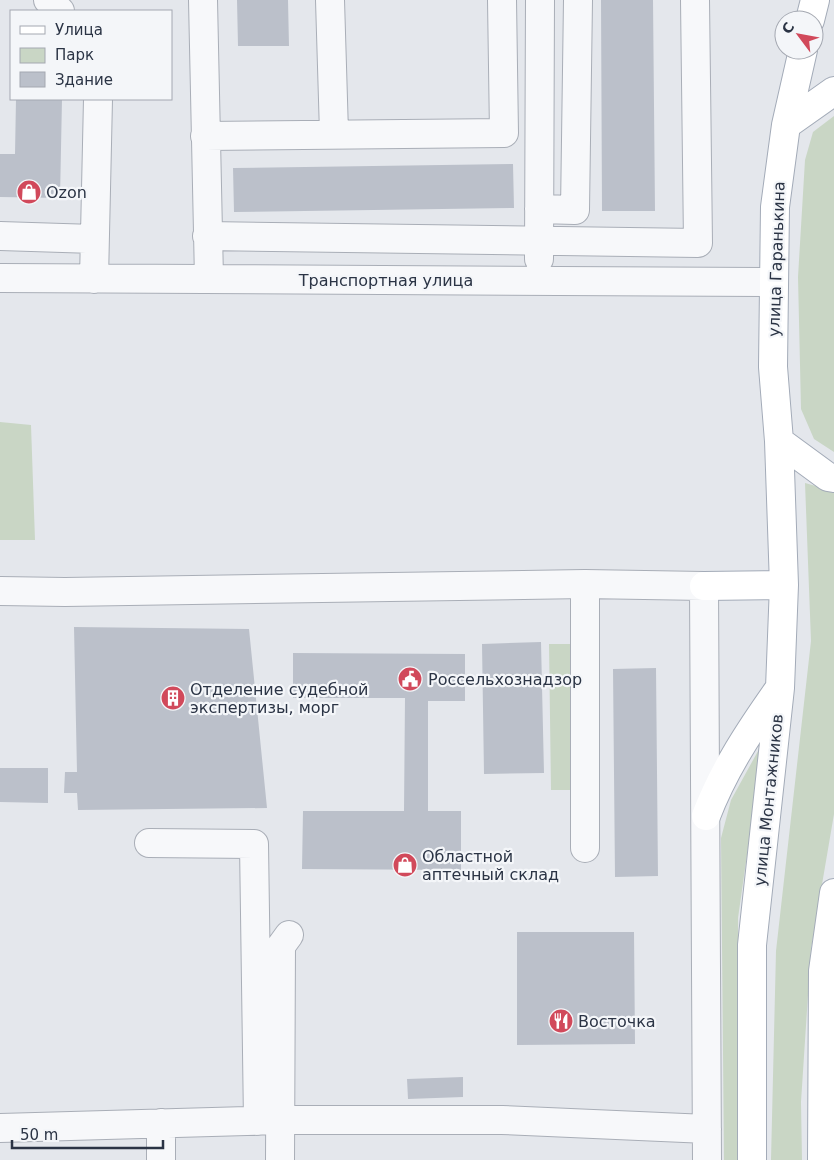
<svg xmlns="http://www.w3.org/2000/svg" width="834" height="1160" viewBox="0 0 834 1160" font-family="'DejaVu Sans',sans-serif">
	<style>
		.green { fill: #c9d6c5 }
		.building { fill: #bbc0ca }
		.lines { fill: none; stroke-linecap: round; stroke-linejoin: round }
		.minor-casing { stroke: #a9aeb7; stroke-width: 30 }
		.major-casing { stroke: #a3abb8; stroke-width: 30 }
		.minor { stroke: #f7f8fa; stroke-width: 28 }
		.major { stroke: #fff; stroke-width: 28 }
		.labels { text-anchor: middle; stroke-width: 4.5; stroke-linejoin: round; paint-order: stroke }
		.poi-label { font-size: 16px; fill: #2b3445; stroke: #f4f6f9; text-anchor: start }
		.street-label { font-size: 16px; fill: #2b3445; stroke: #f4f6f9 }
	</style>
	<rect width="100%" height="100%" fill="#e4e7ec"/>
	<path class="green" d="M834,116V452L814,439L801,409L798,277L805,160L813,132Z
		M0,422L31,425L35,540H0Z
		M805,483L834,491V814L811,949L801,1102L802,1160H771L776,951L811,641Z
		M549,644H577L576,790H551Z
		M763,742L738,918L739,1160H724L721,838L731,800Z"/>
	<path class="building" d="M237,0H288L289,46H238Z
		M601,0H653L655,211H602Z
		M16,99H62L60,198L0,197V154H15Z
		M513,164L514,208L234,212L233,168Z
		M74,627L249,629L267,808L78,810L77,793H64L65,772H77Z
		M541,642L544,773L484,774L482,644Z
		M293,653L465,654V701H428V811H461V870L302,869L303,811H404L405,698H293Z
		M656,668L658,876L615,877L613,669Z
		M0,768H48V803L0,802Z
		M517,932H634L635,1044L517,1045Z
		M463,1077V1097L408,1099L407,1079Z"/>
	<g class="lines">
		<defs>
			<path id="minor" d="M48,0L60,11
				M203,0L209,279
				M330,0L334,133
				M205,136L504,133L502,0
				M539,209L575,210L578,0
				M0,236L94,239
				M207,236L698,243L695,0
				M539,259L540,0
				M0,278L773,282
				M94,279L98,99
				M0,591L65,592L585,584L704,586L707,1160
				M149,843L254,844L258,1121
				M585,848V584
				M0,1128L280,1120H502L707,1129
				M161,1160V1123
				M280,1160L281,946L289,935"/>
			<path id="major" d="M810,20L815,0
				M786,125L834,91
				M779,441L828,477L834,478
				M704,586L784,585
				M706,816C724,769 750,730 779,689
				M752,1160V945L780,688L784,585L779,441L773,367L775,207L786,125L803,50
				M822,1160L823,971L834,893"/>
		</defs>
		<use href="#minor" class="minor-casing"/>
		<use href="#major" class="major-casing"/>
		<use href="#minor" class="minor"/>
		<use href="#major" class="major"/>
	</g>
	<defs>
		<symbol id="shop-disc" viewBox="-11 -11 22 22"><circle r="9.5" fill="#d1495b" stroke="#f4f6f9"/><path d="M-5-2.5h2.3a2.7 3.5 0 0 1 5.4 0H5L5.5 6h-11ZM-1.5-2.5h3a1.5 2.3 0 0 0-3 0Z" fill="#fff"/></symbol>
		<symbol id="civic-disc" viewBox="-11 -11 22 22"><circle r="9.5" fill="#d1495b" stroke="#f4f6f9"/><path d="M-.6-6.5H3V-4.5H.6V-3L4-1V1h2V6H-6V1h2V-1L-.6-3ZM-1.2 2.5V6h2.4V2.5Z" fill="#fff"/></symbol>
		<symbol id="building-disc" viewBox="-11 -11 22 22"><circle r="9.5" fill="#d1495b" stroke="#f4f6f9"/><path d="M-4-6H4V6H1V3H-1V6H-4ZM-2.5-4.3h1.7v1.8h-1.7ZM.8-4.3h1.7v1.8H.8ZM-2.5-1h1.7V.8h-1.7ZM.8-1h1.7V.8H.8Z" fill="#fff"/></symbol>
		<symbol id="restaurant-disc" viewBox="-11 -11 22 22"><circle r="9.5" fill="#d1495b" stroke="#f4f6f9"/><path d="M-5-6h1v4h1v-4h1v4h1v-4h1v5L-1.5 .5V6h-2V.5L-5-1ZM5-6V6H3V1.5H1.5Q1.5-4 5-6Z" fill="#fff"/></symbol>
	</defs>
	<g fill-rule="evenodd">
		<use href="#shop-disc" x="15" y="178" width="28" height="28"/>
		<use href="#civic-disc" x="396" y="665" width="28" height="28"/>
		<use href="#building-disc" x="159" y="684" width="28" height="28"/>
		<use href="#shop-disc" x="391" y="851" width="28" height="28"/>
		<use href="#restaurant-disc" x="547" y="1007" width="28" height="28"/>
	</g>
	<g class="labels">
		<g class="poi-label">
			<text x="46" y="198">Ozon</text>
			<text x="428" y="685">Россельхознадзор</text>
			<text x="190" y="695">Отделение судебной<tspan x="190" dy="18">экспертизы, морг</tspan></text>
			<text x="422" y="862">Областной<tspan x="422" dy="18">аптечный склад</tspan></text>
			<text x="578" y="1027">Восточка</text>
		</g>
		<g class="street-label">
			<text transform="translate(776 259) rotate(-88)" y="6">улица Гаранькина</text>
			<text x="386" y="286">Транспортная улица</text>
			<text transform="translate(768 800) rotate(-84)" y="6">улица Монтажников</text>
		</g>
	</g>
	<rect x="10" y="10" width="162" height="90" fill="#f4f6f9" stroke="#a4a8b1"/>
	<rect x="20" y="26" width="25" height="8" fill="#ffffff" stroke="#a4a8b1"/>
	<text x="55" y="35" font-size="15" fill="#2b3445">Улица</text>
	<rect x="20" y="48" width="25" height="15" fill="#c9d6c5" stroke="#a4a8b1"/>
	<text x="55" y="60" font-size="15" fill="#2b3445">Парк</text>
	<rect x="20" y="72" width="25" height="15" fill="#bbc0ca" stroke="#a4a8b1"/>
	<text x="55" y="85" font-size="15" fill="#2b3445">Здание</text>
	<g transform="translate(799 35) rotate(302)"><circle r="24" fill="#f4f6f9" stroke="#a4a8b1"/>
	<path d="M0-4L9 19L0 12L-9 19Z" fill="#d1495b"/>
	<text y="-8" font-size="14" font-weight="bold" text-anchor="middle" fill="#2b3445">С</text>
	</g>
	<path d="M12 1140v8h151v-8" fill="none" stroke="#2b3445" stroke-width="2.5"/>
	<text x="20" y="1140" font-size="15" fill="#2b3445" stroke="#f4f6f9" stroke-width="4" paint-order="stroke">50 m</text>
</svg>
